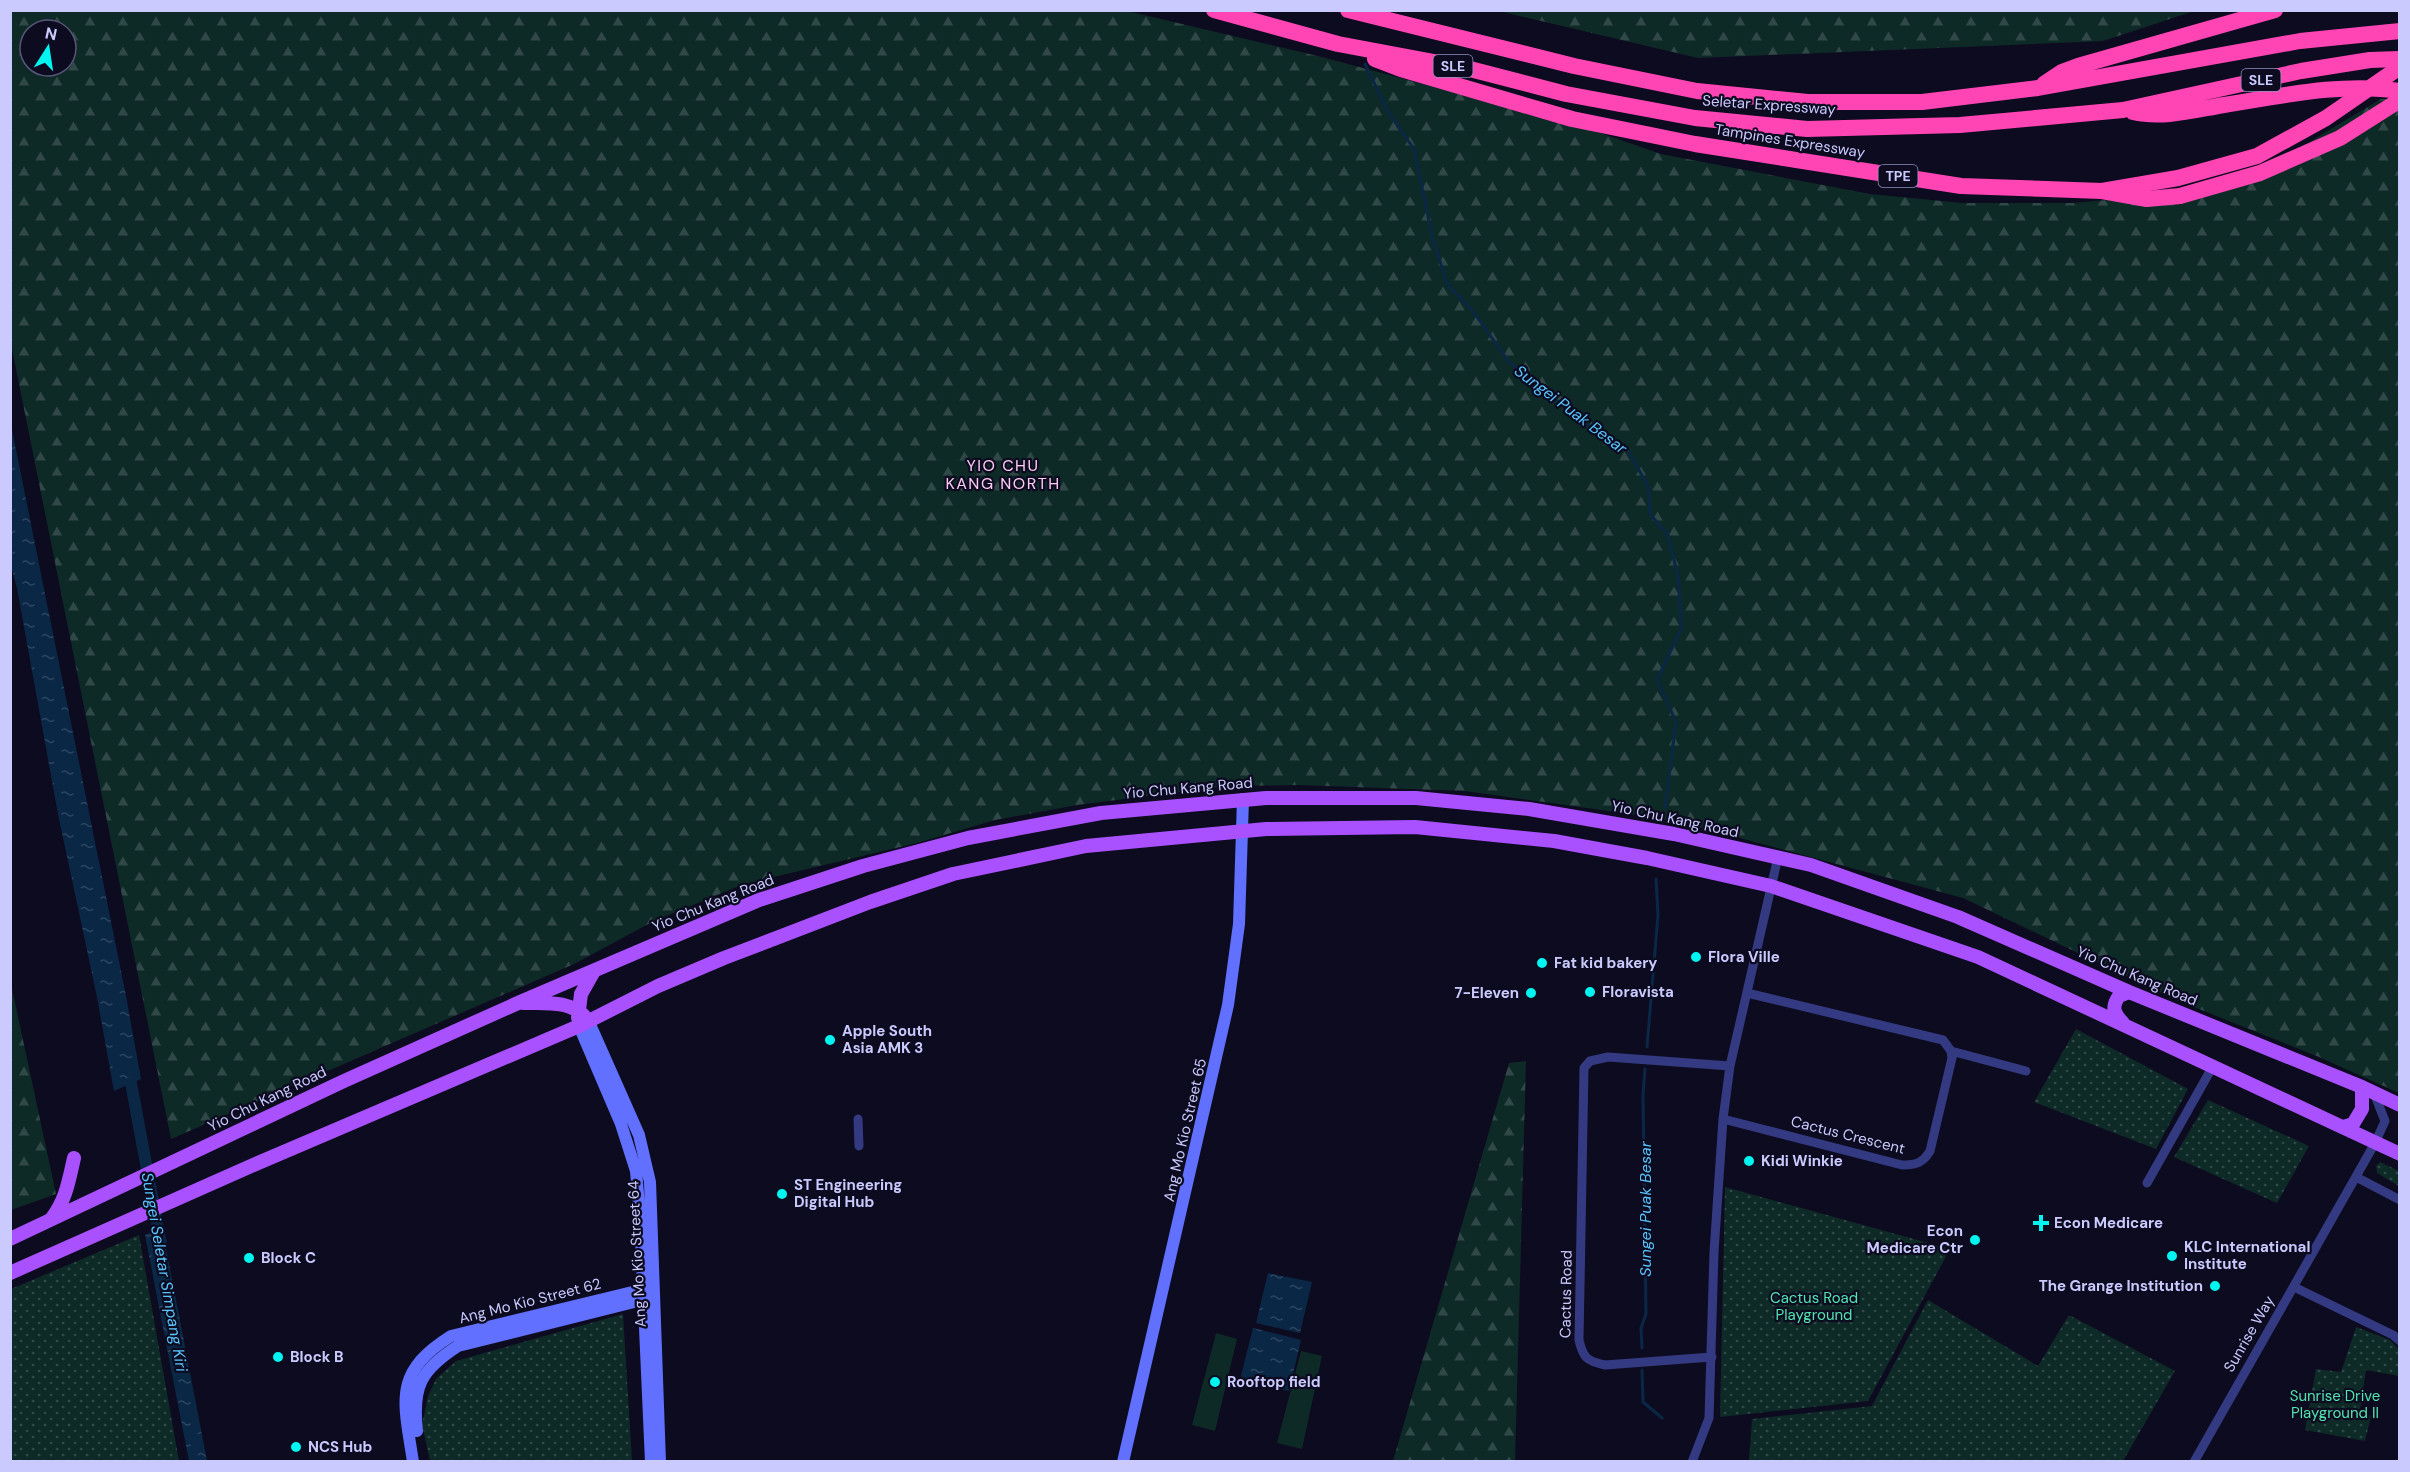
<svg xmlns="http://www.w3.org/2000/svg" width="2410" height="1472" viewBox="0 0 2410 1472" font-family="'DM Sans',sans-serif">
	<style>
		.grass { fill: url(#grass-dots) }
		.forest { fill: url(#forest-firs); fill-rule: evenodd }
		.garden { fill: #0e2a26 }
		.water { fill: url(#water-ripples) }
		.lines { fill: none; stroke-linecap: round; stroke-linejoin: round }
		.stream { stroke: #0a2846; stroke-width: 3 }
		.canal { stroke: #0a2846; stroke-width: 12 }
		.street { stroke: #343a81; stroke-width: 9 }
		.secondary { stroke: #6170ff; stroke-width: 12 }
		.primary { stroke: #aa51ff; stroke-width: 14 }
		.highway { stroke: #ff45b4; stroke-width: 16 }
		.highway-bridge { stroke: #ff45b4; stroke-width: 16 }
		.poi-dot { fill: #00f5f1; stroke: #0d0b20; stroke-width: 2 }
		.labels { text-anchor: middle; stroke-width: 4.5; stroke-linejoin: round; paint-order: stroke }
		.shield { fill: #0d0b20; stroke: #9191bc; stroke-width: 1.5 }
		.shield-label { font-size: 14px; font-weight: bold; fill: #cacaff }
		.street-label { font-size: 15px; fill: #cacaff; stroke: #0d0b20 }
		.poi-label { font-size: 15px; font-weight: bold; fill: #cacaff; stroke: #0d0b20; text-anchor: start }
		.park-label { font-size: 15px; fill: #51e4ae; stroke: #0d0b20 }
		.water-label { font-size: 16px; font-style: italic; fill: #58c5ff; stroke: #0d0b20 }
		.neighbourhood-label { font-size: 16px; letter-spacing: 1.5px; fill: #ffccf3; stroke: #0d0b20 }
	</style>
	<defs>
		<pattern id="grass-dots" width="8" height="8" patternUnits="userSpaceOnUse" patternTransform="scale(1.5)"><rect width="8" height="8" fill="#0e2a26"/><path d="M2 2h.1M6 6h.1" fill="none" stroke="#304847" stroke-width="1.8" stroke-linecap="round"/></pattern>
		<pattern id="forest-firs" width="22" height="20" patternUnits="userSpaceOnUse" patternTransform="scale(1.5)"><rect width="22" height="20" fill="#0e2a26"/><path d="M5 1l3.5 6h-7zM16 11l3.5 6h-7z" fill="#304847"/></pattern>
		<pattern id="water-ripples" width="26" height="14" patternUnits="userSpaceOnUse" patternTransform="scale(1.5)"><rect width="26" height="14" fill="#0a2846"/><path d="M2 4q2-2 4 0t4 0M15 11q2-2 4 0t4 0" fill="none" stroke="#2c4662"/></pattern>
	</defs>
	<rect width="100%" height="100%" fill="#0d0b20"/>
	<path class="grass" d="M2076,1029L2188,1089L2156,1149L2034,1102Z
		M2208,1100L2309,1146L2277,1203L2174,1157Z
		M2380,1162L2399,1171V1186L2377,1173L2376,1166Z
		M1725,1187L1950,1249L1868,1401L1720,1417Z
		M139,1235L179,1461H11V1289Z
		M1928,1300L2038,1366L2069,1315L2175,1371L2123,1461H1749L1752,1419L1872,1406Z
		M623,1314L632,1461H430L422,1425L428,1396L436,1379L456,1361Z
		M2356,1327L2390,1340L2399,1349V1376L2366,1370L2360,1410L2371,1416L2365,1441L2305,1430L2316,1369L2341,1372Z"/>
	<path class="forest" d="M10,11H1127L1322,57L1583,127L1661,154L1870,194L1962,203H2072L2143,197L2205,183L2255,168L2301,147L2381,99L2399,100V1093L2319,1057L2174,999L1963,898L1707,829L1652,817L1465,791L1299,785L1228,786L1077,805L995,820L917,843L744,884L654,921L574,964L171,1139L11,344ZM30,30H66V66H30Z
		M1499,11L2194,10V11L2103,41L1698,58Z
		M11,984L56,1194L11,1210H10Z
		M1526,1061L1515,1461H1393L1509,1063Z"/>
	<path class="garden" d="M1216,1333L1237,1339L1215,1431L1192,1425Z
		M1301,1351L1322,1356L1302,1449L1277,1443Z"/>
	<path class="water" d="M10,420L126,996L141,1079L114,1091L97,997L58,814L17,588L11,566Z
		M162,1227L207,1461H189L145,1235Z
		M1268,1273L1312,1282L1300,1333L1256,1323Z
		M1253,1328L1301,1340L1289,1391L1240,1380Z"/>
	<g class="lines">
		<path class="stream" d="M1365,64L1388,112L1414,149L1432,235L1447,284L1472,310L1509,362L1583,422L1626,447L1648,486L1650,514L1668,535L1679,581L1681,629L1657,680L1676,722L1665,808
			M1647,1047L1658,915L1656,879
			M1642,1348L1641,1328L1646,1314L1643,1095L1645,1069
			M1642,1370L1643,1402L1662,1418"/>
		<path class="canal" d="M131,1083L161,1245"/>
		<path class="street" d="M1951,1051L2026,1071
			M858,1119L859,1146
			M1723,1119L1902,1165C1916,1165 1923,1163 1930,1151L1952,1058L1951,1051L1943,1040L1747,993
			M2358,1178L2400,1200
			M2147,1183L2213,1066
			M2294,1287L2393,1335L2400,1341
			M1712,1357L1605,1365C1587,1361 1583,1358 1579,1340L1584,1068L1590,1061L1608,1057L1730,1066
			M1692,1462L1709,1418L1714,1252L1723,1119L1730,1066L1778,857
			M2194,1462L2375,1143L2385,1121L2374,1093"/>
		<path class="secondary" d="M588,1020L639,1135L650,1182L660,1462
			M579,1026L621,1124L636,1171L640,1216L651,1462
			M417,1431C412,1386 421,1370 458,1346L650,1298
			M413,1462C404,1401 392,1373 451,1336L649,1288
			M1123,1462L1228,1005L1239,924L1243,799"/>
		<path class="primary" d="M523,1003C546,1003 572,1000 588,1020
			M578,1018L581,994L594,971
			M2123,1023C2114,1014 2111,1007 2119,996L2129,992
			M2344,1127L2353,1124L2362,1109V1087
			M52,1218C66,1200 69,1180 74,1158
			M10,1239L344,1081L518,1003L759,900L863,866L968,838L1101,813L1266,798H1416L1529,809L1674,834L1811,865L1958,917L2129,992L2362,1087L2400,1105
			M10,1273L258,1163L579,1026L658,986L724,958L870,902L953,874L1086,846L1266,829L1415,827L1554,841L1647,858L1771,886L1978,957L2400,1154"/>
		<path class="highway" d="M1214,10L1338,44L1466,68L1566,94L1695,118L1807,129L1960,125L2123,110L2301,71L2370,60L2400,59
			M1348,10L1574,66L1697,91L1808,102H1922L2038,88L2300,41L2400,31
			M1375,59L1401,69L1572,119L1695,144L1961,186L2102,191L2147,199L2180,196L2260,173L2340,138L2400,100
			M2044,84L2062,72L2078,66L2275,10
			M2133,112C2163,119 2194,110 2224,105C2281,96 2342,82 2400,91"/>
		<path class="highway-bridge" d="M2102,191L2178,178L2257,156L2326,118L2400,67"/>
	</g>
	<g class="poi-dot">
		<circle cx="1696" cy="957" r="6"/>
		<circle cx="1542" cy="963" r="6"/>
		<circle cx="1590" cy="992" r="6"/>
		<circle cx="1531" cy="993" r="6"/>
		<circle cx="830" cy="1040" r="6"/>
		<circle cx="1749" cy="1161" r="6"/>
		<circle cx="782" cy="1194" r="6"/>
		<path d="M2038 1214h6v6h6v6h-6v6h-6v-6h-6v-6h6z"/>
		<circle cx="1975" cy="1240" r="6"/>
		<circle cx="2172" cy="1256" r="6"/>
		<circle cx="249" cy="1258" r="6"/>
		<circle cx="2215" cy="1286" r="6"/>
		<circle cx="278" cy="1357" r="6"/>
		<circle cx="1215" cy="1382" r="6"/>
		<circle cx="296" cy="1447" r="6"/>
	</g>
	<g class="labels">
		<g class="shield">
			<rect x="1433.5" y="55" width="39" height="22" rx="4.5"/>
			<rect x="2241.5" y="69" width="39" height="22" rx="4.5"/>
			<rect x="1878.5" y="165" width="39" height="22" rx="4.5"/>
		</g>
		<g class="shield-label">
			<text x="1453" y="71">SLE</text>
			<text x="2261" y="85">SLE</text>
			<text x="1898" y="181">TPE</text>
		</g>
		<g class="street-label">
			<text transform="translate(1769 105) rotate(4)" y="5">Seletar Expressway</text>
			<text transform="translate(1790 141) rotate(9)" y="5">Tampines Expressway</text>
			<text transform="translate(1188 788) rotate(-5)" y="5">Yio Chu Kang Road</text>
			<text transform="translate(1675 819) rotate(12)" y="5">Yio Chu Kang Road</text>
			<text transform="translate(713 903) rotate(-22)" y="5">Yio Chu Kang Road</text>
			<text transform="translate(2137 976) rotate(23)" y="5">Yio Chu Kang Road</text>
			<text transform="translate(267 1099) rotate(-26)" y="5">Yio Chu Kang Road</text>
			<text transform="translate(1185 1130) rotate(-77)" y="5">Ang Mo Kio Street 65</text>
			<text transform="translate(1848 1135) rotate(14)" y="5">Cactus Crescent</text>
			<text transform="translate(637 1254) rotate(-93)" y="5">Ang Mo Kio Street 64</text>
			<text transform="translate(1566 1294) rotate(-89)" y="5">Cactus Road</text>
			<text transform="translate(530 1301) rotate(-14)" y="5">Ang Mo Kio Street 62</text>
			<text transform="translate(2249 1334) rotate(-60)" y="5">Sunrise Way</text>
		</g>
		<g class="poi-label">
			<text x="1708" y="962">Flora Ville</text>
			<text x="1554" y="968">Fat kid bakery</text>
			<text x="1602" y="997">Floravista</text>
			<text x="1519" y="998" text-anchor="end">7-Eleven</text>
			<text x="842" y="1036">Apple South<tspan x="842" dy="17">Asia AMK 3</tspan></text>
			<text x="1761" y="1166">Kidi Winkie</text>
			<text x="794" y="1190">ST Engineering<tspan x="794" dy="17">Digital Hub</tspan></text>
			<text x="2054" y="1228">Econ Medicare</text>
			<text x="1963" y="1236" text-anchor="end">Econ<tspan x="1963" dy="17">Medicare Ctr</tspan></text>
			<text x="2184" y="1252">KLC International<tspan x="2184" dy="17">Institute</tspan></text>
			<text x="261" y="1263">Block C</text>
			<text x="2203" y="1291" text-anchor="end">The Grange Institution</text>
			<text x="290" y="1362">Block B</text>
			<text x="1227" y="1387">Rooftop field</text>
			<text x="308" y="1452">NCS Hub</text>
		</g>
		<g class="park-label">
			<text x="1814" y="1303">Cactus Road<tspan x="1814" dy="17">Playground</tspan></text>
			<text x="2335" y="1401">Sunrise Drive<tspan x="2335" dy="17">Playground II</tspan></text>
		</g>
		<g class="water-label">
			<text transform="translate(1571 409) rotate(37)" y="6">Sungei Puak Besar</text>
			<text transform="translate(1645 1209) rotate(-90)" y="6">Sungei Puak Besar</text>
			<text transform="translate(165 1272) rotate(80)" y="6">Sungei Seletar Simpang Kiri</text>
		</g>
		<g class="neighbourhood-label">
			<text x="1003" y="471">YIO CHU<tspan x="1003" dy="18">KANG NORTH</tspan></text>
		</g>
	</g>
	<rect width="2410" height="1472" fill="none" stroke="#cacaff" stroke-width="24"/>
	<g transform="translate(48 48) rotate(12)"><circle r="28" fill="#0d0b20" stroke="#595779" stroke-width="1.5"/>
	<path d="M0-4.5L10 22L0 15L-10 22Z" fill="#00f5f1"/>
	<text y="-9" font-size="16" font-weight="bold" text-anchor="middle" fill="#cacaff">N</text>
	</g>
</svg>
